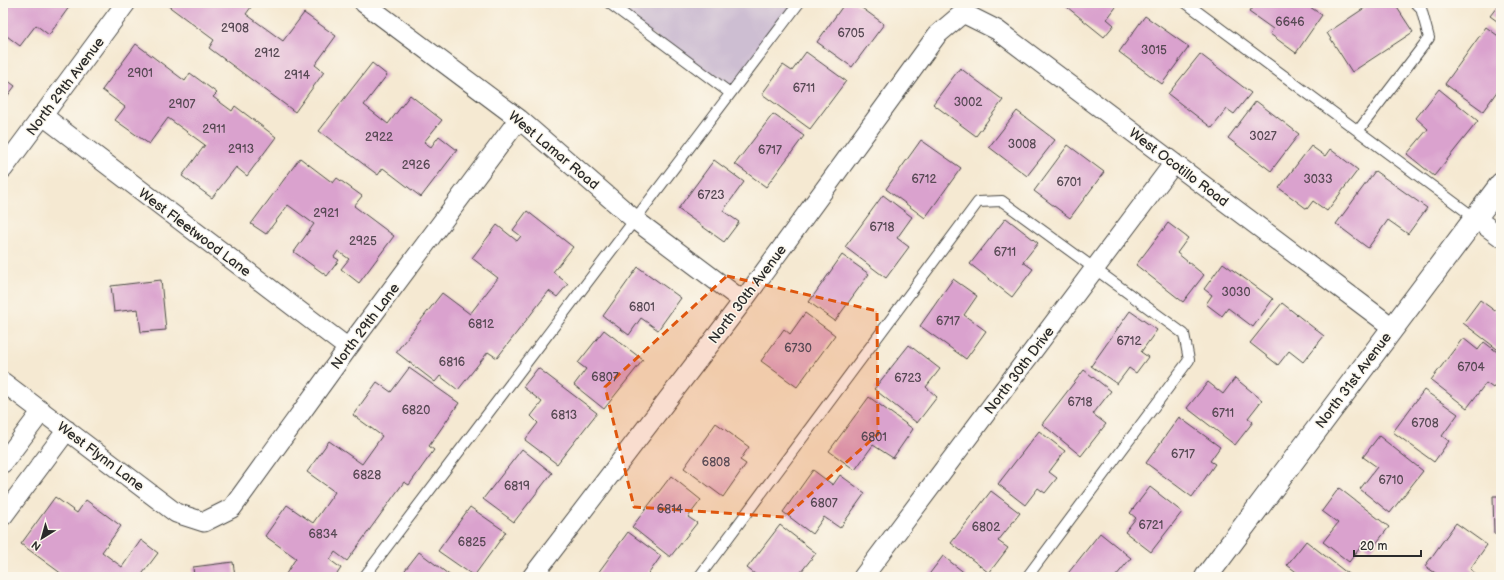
<svg xmlns="http://www.w3.org/2000/svg" width="1504" height="580" viewBox="0 0 1504 580" font-family="'Balsamiq Sans',sans-serif">
	<style>
		.industrial { fill: #cdbed2 }
		.building { fill: #daa2ce }
		.lines { fill: none; stroke-linecap: round; stroke-linejoin: round }
		.lane-casing { stroke: #494844; stroke-width: 12 }
		.street-casing { stroke: #494844; stroke-width: 21 }
		.secondary-casing { stroke: #494844; stroke-width: 24 }
		.lane { stroke: #fff; stroke-width: 10 }
		.street { stroke: #fff; stroke-width: 19 }
		.secondary { stroke: #fff; stroke-width: 22 }
		.marked { fill: #df570e; fill-opacity: 0.2; stroke: #df570e; stroke-width: 3; stroke-dasharray: 8 5; stroke-linejoin: round }
		.labels { text-anchor: middle; stroke-width: 3; stroke-linejoin: round; paint-order: stroke }
		.number-label { font-size: 12px; fill: #574954 }
		.street-label { font-size: 14px; fill: #2b2b2b; stroke: #fbf7ec }
	</style>
	<rect width="100%" height="100%" fill="#fbf7ec"/>
	<filter id="ink" filterUnits="userSpaceOnUse"><feTurbulence type="fractalNoise" baseFrequency=".025" numOctaves="2"/><feDisplacementMap in="SourceGraphic" scale="8" xChannelSelector="R" yChannelSelector="G"/><feConvolveMatrix kernelMatrix="1 2 1 2 8 2 1 2 1" color-interpolation-filters="sRGB"/></filter>
	<filter id="wash" filterUnits="userSpaceOnUse"><feTurbulence type="fractalNoise" baseFrequency=".012" numOctaves="4" result="noise"/><feDisplacementMap in="SourceGraphic" scale="16" xChannelSelector="R" yChannelSelector="G"/><feGaussianBlur stdDeviation="0.9" result="paint"/><feColorMatrix in="noise" values="0 0 0 0 0 0 0 0 0 0 0 0 0 0 0 0 0 1.4 0 .05"/><feComposite in="paint" operator="in"/></filter>
	<g filter="url(#wash)">
		<rect width="100%" height="100%" fill="#f5e9d2"/>
		<path class="industrial" d="M609,3H799L730,93Z"/>
		<g id="blocks">
			<path class="building" d="M3,3H72L49,35L36,25L20,46L3,33Z
				M168,3H254L246,14L283,41L304,13L336,36L315,65L324,72L295,112L209,48L214,40L167,5Z
				M845,3H855L884,24L852,67L817,42Z
				M1062,3H1119L1107,19L1114,25L1104,37Z
				M1256,3H1304L1322,15L1296,53L1270,34L1273,29L1249,12Z
				M1372,3H1394L1413,32L1352,72L1327,33Z
				M1500,3H1501V24L1490,16Z
				M1145,16L1189,47L1162,84L1119,52Z
				M1486,27L1501,38V86L1483,111L1445,84Z
				M136,44L185,81L190,73L217,93L213,97L232,111L235,106L276,137L247,176L236,167L212,198L182,176L205,145L168,118L149,144L115,120L125,107L102,90Z
				M806,52L846,81L810,129L762,94L783,65L792,71Z
				M1200,54L1251,93L1234,114L1227,109L1212,128L1168,94Z
				M372,63L387,75L364,105L388,124L410,95L442,120L424,142L431,147L439,136L457,150L421,197L383,168L378,175L319,131Z
				M960,68L1003,100L976,136L933,104Z
				M3,77L15,86L3,102Z
				M1439,89L1478,121L1434,176L1407,154L1428,129L1416,118Z
				M1256,101L1299,134L1271,171L1228,138Z
				M1017,111L1055,140L1027,176L989,147Z
				M773,114L804,136L766,187L735,164Z
				M921,140L961,168L925,218L886,189Z
				M1068,145L1104,172L1070,218L1034,191Z
				M1311,146L1325,156L1330,149L1358,170L1327,211L1313,201L1307,209L1279,188Z
				M300,158L333,183L337,178L362,196L354,206L394,236L359,283L341,269L349,259L338,251L334,257L339,260L327,276L294,252L314,224L288,205L266,234L251,224Z
				M714,160L744,182L723,211L739,222L724,242L678,209Z
				M1375,171L1427,208L1408,234L1388,220L1368,248L1336,224Z
				M883,195L912,217L897,238L909,247L886,278L845,247Z
				M527,211L573,247L553,272L568,284L557,297L549,291L497,358L488,352L458,390L440,376L435,382L396,352L442,293L470,314L498,278L472,258L497,225L517,241L521,236L513,230Z
				M1006,218L1038,243L1023,262L1033,269L1012,297L970,264Z
				M1168,223L1188,238L1177,253L1204,275L1183,302L1136,265Z
				M842,255L869,274L835,321L809,302Z
				M1223,263L1273,299L1253,327L1228,308L1222,316L1206,304L1212,295L1204,289Z
				M638,267L681,298L658,330L641,318L629,335L603,316Z
				M953,279L977,296L964,315L986,331L966,359L920,326Z
				M161,280L166,330L141,332L138,309L114,312L111,286Z
				M1480,300L1495,311L1501,302V352L1463,323Z
				M1282,303L1324,336L1303,362L1289,351L1278,365L1250,343Z
				M1130,311L1157,330L1141,352L1148,357L1136,373L1129,368L1117,384L1091,366Z
				M805,313L835,335L797,387L761,361L784,329L790,334Z
				M604,330L643,360L604,409L574,385L586,369L578,363Z
				M1463,338L1478,350L1484,342L1501,355V378L1493,388L1486,383L1467,408L1431,380Z
				M909,345L940,369L926,387L937,397L917,423L874,389Z
				M409,368L459,403L429,446L434,450L409,485L404,482L347,561L335,552L330,560L341,568L335,577H284L296,558L265,536L287,505L313,523L335,492L307,472L329,441L362,464L382,436L353,415L377,382L391,392Z
				M538,368L597,413L557,464L525,440L538,423L531,416L542,402L523,387Z
				M1084,370L1111,391L1093,414L1106,424L1081,456L1042,424Z
				M1235,378L1262,400L1248,418L1253,422L1235,445L1187,408L1208,382L1223,394Z
				M1424,390L1458,414L1442,436L1449,441L1434,462L1393,432Z
				M869,397L913,429L893,458L873,445L855,470L829,451Z
				M1179,417L1220,447L1210,461L1215,464L1192,497L1146,463Z
				M716,423L749,447L740,460L746,464L723,497L684,468Z
				M1039,431L1065,451L1049,472L1057,478L1045,493L1038,488L1025,505L998,484Z
				M1379,436L1423,471L1390,513L1360,489L1377,467L1363,457Z
				M522,449L552,473L514,522L483,499Z
				M813,470L833,485L840,475L865,493L840,528L824,517L812,534L783,512Z
				M671,476L701,500L688,517L697,523L670,557L632,527Z
				M1150,487L1182,512L1151,552L1125,532L1136,518L1130,513Z
				M1339,488L1389,527L1371,550L1363,544L1349,562L1323,542L1338,523L1322,511Z
				M991,491L1020,513L998,541L1008,548L989,573L951,543Z
				M1493,496H1501V534H1494Z
				M55,497L77,513L86,500L121,526L102,552L122,567L141,540L158,553L140,577H66L21,544Z
				M470,507L506,532L474,576L438,551Z
				M1456,523L1487,545L1470,569L1475,573L1472,577H1441L1425,566Z
				M780,525L816,553L797,577H759L747,568Z
				M628,532L661,556L647,576L649,577H595Z
				M1100,533L1131,558L1115,577H1065Z
				M1306,541L1352,577H1303L1287,565Z
				M419,552L452,577H406L402,574Z
				M943,556L966,574L964,577H927Z
				M233,562L235,577H194L193,567Z"/>
		</g>
	</g>
	<g filter="url(#ink)">
		<use href="#blocks" fill-opacity="0" stroke="#494844" stroke-width="1"/>
		<g class="lines">
			<defs>
				<path id="lane" d="M609,3L730,93
					M1186,3L1475,218
					M1358,131L1429,38L1421,8L1416,3
					M364,577L799,3
					M699,577L978,202L1002,201L1184,334L1189,360L1027,577"/>
				<path id="street" d="M364,3L519,119L634,219L743,301
					M42,115L348,348
					M3,169L126,3
					M1475,218L1501,237
					M3,382L176,513L204,522L232,508L348,348L519,119
					M3,463L42,411
					M3,516L67,430
					M532,577L743,301L937,35L963,13L997,30L1392,327
					M863,577L1174,163"/>
				<path id="secondary" d="M1206,577L1501,184"/>
			</defs>
			<use href="#lane" class="lane-casing"/>
			<use href="#street" class="street-casing"/>
			<use href="#secondary" class="secondary-casing"/>
			<use href="#lane" class="lane"/>
			<use href="#street" class="street"/>
			<use href="#secondary" class="secondary"/>
		</g>
	</g>
	<path class="marked" d="M727,276L877,311L878,434L785,517L634,507L605,387Z"/>
	<g class="labels">
		<g class="number-label">
			<text x="1290" y="26">6646</text>
			<text x="235" y="32">2908</text>
			<text x="851" y="37">6705</text>
			<text x="1154" y="54">3015</text>
			<text x="267" y="57">2912</text>
			<text x="140" y="77">2901</text>
			<text x="297" y="79">2914</text>
			<text x="804" y="92">6711</text>
			<text x="968" y="106">3002</text>
			<text x="182" y="108">2907</text>
			<text x="214" y="133">2911</text>
			<text x="1263" y="140">3027</text>
			<text x="379" y="141">2922</text>
			<text x="1022" y="148">3008</text>
			<text x="241" y="153">2913</text>
			<text x="770" y="154">6717</text>
			<text x="416" y="169">2926</text>
			<text x="924" y="183">6712</text>
			<text x="1318" y="183">3033</text>
			<text x="1069" y="186">6701</text>
			<text x="711" y="199">6723</text>
			<text x="326" y="217">2921</text>
			<text x="882" y="231">6718</text>
			<text x="363" y="245">2925</text>
			<text x="1005" y="256">6711</text>
			<text x="1236" y="296">3030</text>
			<text x="642" y="311">6801</text>
			<text x="948" y="325">6717</text>
			<text x="481" y="328">6812</text>
			<text x="1129" y="345">6712</text>
			<text x="798" y="352">6730</text>
			<text x="452" y="366">6816</text>
			<text x="1471" y="371">6704</text>
			<text x="605" y="381">6807</text>
			<text x="908" y="382">6723</text>
			<text x="1080" y="406">6718</text>
			<text x="416" y="414">6820</text>
			<text x="1223" y="417">6711</text>
			<text x="564" y="419">6813</text>
			<text x="1425" y="427">6708</text>
			<text x="874" y="441">6801</text>
			<text x="1183" y="458">6717</text>
			<text x="716" y="466">6808</text>
			<text x="367" y="479">6828</text>
			<text x="1391" y="484">6710</text>
			<text x="517" y="490">6819</text>
			<text x="824" y="507">6807</text>
			<text x="670" y="513">6814</text>
			<text x="1151" y="529">6721</text>
			<text x="986" y="531">6802</text>
			<text x="323" y="538">6834</text>
			<text x="472" y="546">6825</text>
		</g>
		<g class="street-label">
			<text transform="translate(65 86) rotate(-53)" y="5">North 29th Avenue</text>
			<text transform="translate(554 150) rotate(40)" y="5">West Lamar Road</text>
			<text transform="translate(1179 167) rotate(37)" y="5">West Ocotillo Road</text>
			<text transform="translate(195 232) rotate(37)" y="5">West Fleetwood Lane</text>
			<text transform="translate(747 294) rotate(-53)" y="5">North 30th Avenue</text>
			<text transform="translate(365 326) rotate(-53)" y="5">North 29th Lane</text>
			<text transform="translate(1019 370) rotate(-53)" y="5">North 30th Drive</text>
			<text transform="translate(1353 380) rotate(-53)" y="5">North 31st Avenue</text>
			<text transform="translate(101 456) rotate(37)" y="5">West Flynn Lane</text>
		</g>
	</g>
	<rect width="1504" height="580" fill="none" stroke="#fbf7ec" stroke-width="16"/>
	<g transform="translate(42 538) rotate(217)" stroke="#fbf7ec" stroke-width="3" paint-order="stroke">
	<path d="M0-3L7 15L0 10L-7 15Z" fill="#2b2b2b"/>
	<text y="-6" font-size="11" font-weight="bold" text-anchor="middle" fill="#2b2b2b">N</text>
	</g>
	<path d="M1354 550v6h67v-6" fill="none" stroke="#2b2b2b" stroke-width="2"/>
	<text x="1360" y="550" font-size="12" fill="#2b2b2b" stroke="#fbf7ec" stroke-width="3" paint-order="stroke">20 m</text>
</svg>
